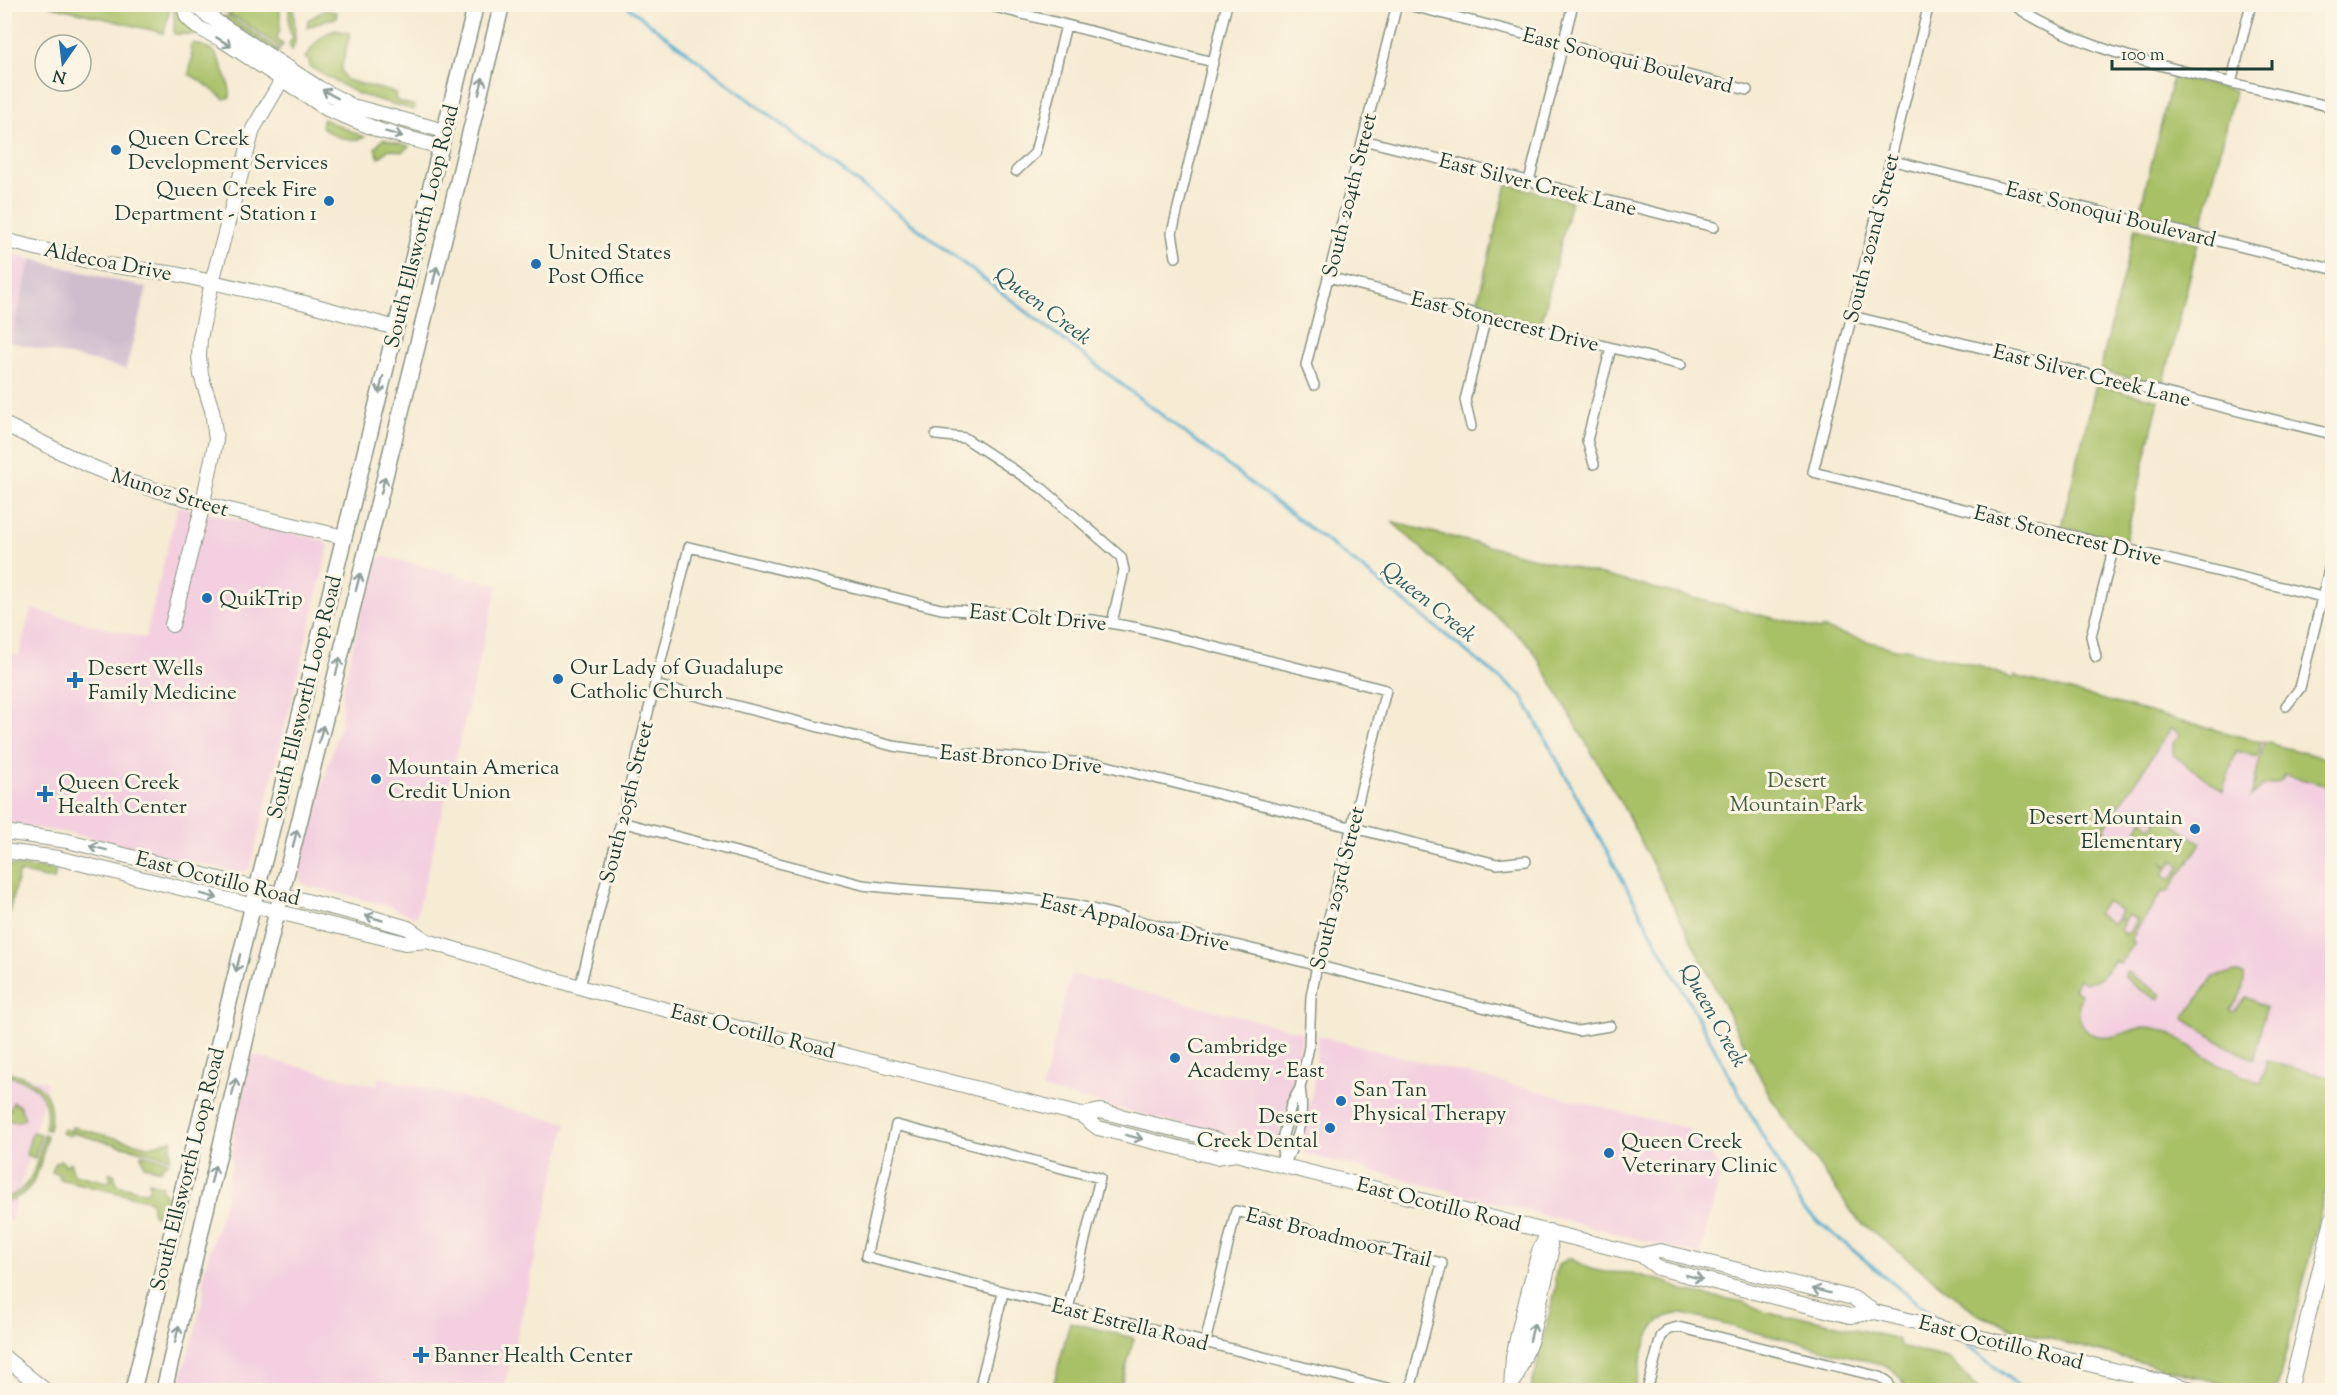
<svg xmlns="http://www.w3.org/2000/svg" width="2337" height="1395" viewBox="0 0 2337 1395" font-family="'Sorts Mill Goudy',serif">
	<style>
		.built { fill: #f3cfdf }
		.industrial { fill: #cfbdce }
		.green { fill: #a8c066; stroke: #647e4d; stroke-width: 1.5 }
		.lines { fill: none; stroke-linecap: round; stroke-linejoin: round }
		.stream { stroke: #4fabcd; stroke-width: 3 }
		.street-casing { stroke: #8a9484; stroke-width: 12 }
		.secondary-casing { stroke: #8a9484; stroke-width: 16 }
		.primary-casing { stroke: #8a9484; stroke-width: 18 }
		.street { stroke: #fff; stroke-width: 9 }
		.secondary { stroke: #fff; stroke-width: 14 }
		.primary { stroke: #fff; stroke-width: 15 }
		.oneway { stroke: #8f9e9a }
		.poi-dot { fill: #1f6fb2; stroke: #fcf5e5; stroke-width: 2 }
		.labels { text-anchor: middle; stroke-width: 6; stroke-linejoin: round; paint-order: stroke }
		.street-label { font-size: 21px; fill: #1f3d34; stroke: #fcf5e5 }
		.poi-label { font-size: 21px; fill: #1f3d34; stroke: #fcf5e5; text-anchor: start }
		.park-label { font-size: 21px; fill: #415e40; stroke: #fcf5e5 }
		.water-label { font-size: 22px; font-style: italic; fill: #2d5e62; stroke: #fcf5e5 }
	</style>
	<rect width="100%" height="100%" fill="#fcf5e5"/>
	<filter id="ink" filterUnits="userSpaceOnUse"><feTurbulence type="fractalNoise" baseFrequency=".0167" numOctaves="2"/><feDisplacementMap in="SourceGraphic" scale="12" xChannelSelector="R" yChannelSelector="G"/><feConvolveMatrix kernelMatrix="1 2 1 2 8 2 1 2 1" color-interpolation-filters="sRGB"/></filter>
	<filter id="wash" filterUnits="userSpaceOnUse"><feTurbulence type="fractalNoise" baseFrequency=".008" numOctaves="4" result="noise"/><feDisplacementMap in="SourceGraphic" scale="24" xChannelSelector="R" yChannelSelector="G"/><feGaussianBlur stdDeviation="1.35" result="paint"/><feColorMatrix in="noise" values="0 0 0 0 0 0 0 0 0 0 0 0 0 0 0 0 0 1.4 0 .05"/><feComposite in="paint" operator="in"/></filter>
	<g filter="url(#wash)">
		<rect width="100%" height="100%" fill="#f6ebd3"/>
		<path class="built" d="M4,253L31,259L10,342L5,340Z
			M178,506L322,540L329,546L252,861L249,869L239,873L70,833L5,823L4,652L19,656L31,609L145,638Z
			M382,556L498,585L416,918L390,906L309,886L301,881L299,876L305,843L341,722L343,687L373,564Z
			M2090,698L2332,759V1078L2267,1061L2261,1083L1895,991Z
			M1071,974L1302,1032L1298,1066L1279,1135L1273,1142L1266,1144H1258L1042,1089Z
			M1318,1036L1689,1129L1719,1166L1720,1176L1700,1255L1310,1155L1305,1153L1300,1142L1313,1089Z
			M251,1055L377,1086L379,1077L567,1123L504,1390H176L193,1340L204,1294V1269L223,1208L231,1167L234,1131Z
			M5,1071L48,1082L11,1221L5,1219Z"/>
		<path class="industrial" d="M31,259L147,288L126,369L10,342Z"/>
		<path class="green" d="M48,5H171L164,33Z
			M174,5H177L202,35L174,34Z
			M212,5H280V30L277,37L279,42L283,44L281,48L240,20Z
			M289,8H294L295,43L292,50L289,44L293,37L289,30Z
			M325,10L337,12L336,18L325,20L307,28L308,20Z
			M229,16L279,50L278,53L221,17Z
			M336,30L350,33L341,70L346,80L396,93L395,98L399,102L414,105V110L358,94L310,67L309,60L305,58C314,45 320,34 336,30Z
			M194,43C200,45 207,47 213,51C220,57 232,89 230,97L224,99L201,81L189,74L192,58L190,47Z
			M2173,76L2235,91L2201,230L2139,214Z
			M323,119L365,137C352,144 329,136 321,125Z
			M383,139L409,146L402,152L389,149L379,158L375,148Z
			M1507,184L1571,201L1541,325L1476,308Z
			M2135,228L2198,243L2163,386L2100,370Z
			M2096,385L2159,400L2125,542L2061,527Z
			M1392,522L1820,630L1821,628L1895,649H1905L1982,667L2013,679L2015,676L2261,742L2258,757L2236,751L2223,791L2173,755V744L2179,734L2171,728L2103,830L2127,845L2144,819L2150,827L2156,824L2155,819L2146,817L2151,809L2201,843L2180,875L2176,872L2180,866L2173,860L2168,867L2161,862L2167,868L2163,875L2170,880L2175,874L2178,876L2167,893L2163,891L2137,929L2133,927L2137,920L2129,915L2125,921L2118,916L2121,911L2106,901L2097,914L2113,924L2117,918L2124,923L2120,929L2123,935L2125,932L2128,934L2132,929L2136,931L2131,940L2135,943L2120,963L2115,960L2101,978L2085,983L2079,979L2073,988L2081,994C2078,1007 2076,1017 2085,1028C2105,1052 2132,1022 2155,1028C2175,1033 2193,1050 2211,1060C2225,1068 2243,1073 2257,1082L2261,1083L2267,1061L2332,1078V1165L2278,1385L2275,1390H2247L2020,1331L1979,1315L1857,1219L1771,1098L1627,814L1531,647Z
			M2264,742L2332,760V787L2285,775L2280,782L2261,787L2251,797Z
			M5,865L56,870L54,880L19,872L5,929Z
			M2127,972L2162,995L2159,999C2145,994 2134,987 2124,976Z
			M2235,972L2244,975C2245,989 2239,1000 2230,1010L2233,1013L2246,997L2266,1007L2254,1059L2228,1047L2184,1019L2213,977Z
			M5,1071C38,1079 57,1093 49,1130L45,1129C52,1095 35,1082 5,1075Z
			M13,1102L20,1106L25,1119L16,1122L5,1119V1109L10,1110Z
			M72,1127L147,1146C156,1146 163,1141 172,1140L170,1158L72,1133L71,1136L61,1133L63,1129L71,1131Z
			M32,1132L41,1134L35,1158L26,1155Z
			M44,1134L47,1135C41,1164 38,1194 5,1202V1198C35,1189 37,1161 44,1134Z
			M141,1154L169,1161L162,1166V1170L144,1166Z
			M60,1160L66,1165L70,1162L74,1174L107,1182L111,1180L109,1173L114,1174L117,1185L145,1192L149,1190V1182L162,1186L161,1189L166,1196L161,1219L153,1214L151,1201L59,1179L60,1175L52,1172L55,1164Z
			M1569,1258L1590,1269L1605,1272L1631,1273L1666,1282L1683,1291L1744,1302L1765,1312L1786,1317L1808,1318L1898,1339L1900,1346L1950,1359L1979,1390H1905C1903,1378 1896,1371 1885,1365L1683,1314C1643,1312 1642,1361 1635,1390H1531L1556,1287L1555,1278L1558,1265Z
			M1070,1322L1134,1338L1120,1390H1052Z"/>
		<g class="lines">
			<path class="stream" d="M624,4L1367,572L1522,696L1802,1208L1941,1323
				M1960,1338L2023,1390"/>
		</g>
	</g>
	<g filter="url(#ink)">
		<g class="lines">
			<defs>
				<path id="street" d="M983,4L1213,62
					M1404,4L1747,90
					M1929,4L1813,472L2322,597
					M2012,4C2067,42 2130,58 2195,74C2241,85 2287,96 2332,107
					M2231,83L2251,4
					M1363,140L1714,227
					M1890,160L2332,269
					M1016,171L1035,153L1066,25
					M1529,181L1573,4
					M1176,257L1172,233L1227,4
					M1328,277L1681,365
					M1852,316L2332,434
					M1314,385L1306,365L1397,4
					M1471,426L1465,400L1486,317
					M936,435L965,438L1043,489L1121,557L1124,570L1112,623
					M1594,464L1587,440L1611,348
					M2096,657L2091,636L2114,546
					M655,685L893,746L920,750L1099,764L1497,864L1526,861
					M2286,706L2300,688L2332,557
					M621,822L863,885C934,894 1005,894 1076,905L1578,1031L1610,1026
					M580,987L689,547L941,609L1093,620L1138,628L1386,690L1317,965L1311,997L1309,1047L1300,1088L1291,1105L1282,1139L1283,1166
					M1285,1163C1298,1136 1305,1118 1300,1088
					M1068,1309L1100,1178L896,1125L866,1257L1395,1390
					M1205,1343L1236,1211L1442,1263L1410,1390
					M979,1390L1003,1293
					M1647,1390L1661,1337L1667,1330L1678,1327L1880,1377L1887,1381L1892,1390"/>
				<path id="secondary" d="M183,4L187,17L197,27L222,40L327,109L381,131L441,147
					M195,4L205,14L319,88L352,106L445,131
					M4,240L100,264L176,274L305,303L396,328
					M4,424L87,465L132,483L212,506L344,537
					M172,625L201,512L216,440L212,410L201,375L199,356L200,338L212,282L253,129L289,68
					M4,832L68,841L370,917L408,928L427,941L593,991L1081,1115L1098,1128L1216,1157L1236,1154
					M4,851L58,858L405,943L427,941
					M1081,1115L1100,1111L1218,1140L1236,1154L1641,1255L1658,1268L1850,1316L1875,1312
					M1641,1255L1660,1251L1853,1298L1875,1312L2196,1390
					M4,1357L45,1390
					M1515,1380L1530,1342L1551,1256L1549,1231
					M1511,1390L1513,1357L1520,1325L1539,1251L1549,1231
					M2290,1390L2332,1220"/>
				<path id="primary" d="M133,1390L476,4
					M164,1390L248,1029L502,4"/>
			</defs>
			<use href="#street" class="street-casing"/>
			<use href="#secondary" class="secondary-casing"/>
			<use href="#primary" class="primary-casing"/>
			<use href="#street" class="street"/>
			<use href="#secondary" class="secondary"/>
			<use href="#primary" class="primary"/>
		</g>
		<defs><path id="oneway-shaft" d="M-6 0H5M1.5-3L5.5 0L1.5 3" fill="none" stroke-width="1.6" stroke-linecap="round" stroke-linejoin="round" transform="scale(1.5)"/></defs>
		<g class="oneway">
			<use href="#oneway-shaft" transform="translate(224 42) rotate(31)"/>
			<use href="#oneway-shaft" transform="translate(481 86) rotate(-76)"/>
			<use href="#oneway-shaft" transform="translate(330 94) rotate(-151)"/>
			<use href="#oneway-shaft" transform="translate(394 134) rotate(15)"/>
			<use href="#oneway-shaft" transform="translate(435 275) rotate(-76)"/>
			<use href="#oneway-shaft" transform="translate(381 385) rotate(104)"/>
			<use href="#oneway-shaft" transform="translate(383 485) rotate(-76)"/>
			<use href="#oneway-shaft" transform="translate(358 582) rotate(-76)"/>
			<use href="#oneway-shaft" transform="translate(338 666) rotate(-76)"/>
			<use href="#oneway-shaft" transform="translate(321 734) rotate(-76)"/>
			<use href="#oneway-shaft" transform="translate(295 838) rotate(-76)"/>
			<use href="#oneway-shaft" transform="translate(98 848) rotate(-166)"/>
			<use href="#oneway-shaft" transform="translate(209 896) rotate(15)"/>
			<use href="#oneway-shaft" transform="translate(374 918) rotate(-164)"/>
			<use href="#oneway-shaft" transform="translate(238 963) rotate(104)"/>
			<use href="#oneway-shaft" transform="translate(234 1087) rotate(-77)"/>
			<use href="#oneway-shaft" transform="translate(1134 1137) rotate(14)"/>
			<use href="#oneway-shaft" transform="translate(213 1174) rotate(-77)"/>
			<use href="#oneway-shaft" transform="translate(1694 1277) rotate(14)"/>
			<use href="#oneway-shaft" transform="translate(1821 1291) rotate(-166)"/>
			<use href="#oneway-shaft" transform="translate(1532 1332) rotate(-76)"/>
			<use href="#oneway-shaft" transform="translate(177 1334) rotate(-77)"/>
		</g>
	</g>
	<g class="poi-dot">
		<circle cx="116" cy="150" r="6"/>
		<circle cx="329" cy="201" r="6"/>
		<circle cx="536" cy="264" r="6"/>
		<circle cx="207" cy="598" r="6"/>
		<circle cx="558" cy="679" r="6"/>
		<path d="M72 671h6v6h6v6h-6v6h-6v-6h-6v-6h6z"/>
		<circle cx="376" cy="779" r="6"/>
		<path d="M42 785h6v6h6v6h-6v6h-6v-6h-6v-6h6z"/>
		<circle cx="2195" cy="829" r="6"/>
		<circle cx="1175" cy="1058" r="6"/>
		<circle cx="1341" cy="1101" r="6"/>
		<circle cx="1330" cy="1128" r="6"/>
		<circle cx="1609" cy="1153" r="6"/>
		<path d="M418 1346h6v6h6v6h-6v6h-6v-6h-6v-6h6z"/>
	</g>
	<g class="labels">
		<g class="street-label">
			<text transform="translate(1628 60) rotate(14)" y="7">East Sonoqui Boulevard</text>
			<text transform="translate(1538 184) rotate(14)" y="7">East Silver Creek Lane</text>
			<text transform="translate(1349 195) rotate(-76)" y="7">South 204th Street</text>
			<text transform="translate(2111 214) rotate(14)" y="7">East Sonoqui Boulevard</text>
			<text transform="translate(421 226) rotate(-76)" y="7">South Ellsworth Loop Road</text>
			<text transform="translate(1871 238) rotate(-76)" y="7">South 202nd Street</text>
			<text transform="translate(108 261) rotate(11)" y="7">Aldecoa Drive</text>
			<text transform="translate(1505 321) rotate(14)" y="7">East Stonecrest Drive</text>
			<text transform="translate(2092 375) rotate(14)" y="7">East Silver Creek Lane</text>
			<text transform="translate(170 492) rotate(17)" y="7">Munoz Street</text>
			<text transform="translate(2068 535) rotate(14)" y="7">East Stonecrest Drive</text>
			<text transform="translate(1038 617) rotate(5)" y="7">East Colt Drive</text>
			<text transform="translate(304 697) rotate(-76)" y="7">South Ellsworth Loop Road</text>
			<text transform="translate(1021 759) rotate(5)" y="7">East Bronco Drive</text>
			<text transform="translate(626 802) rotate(-76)" y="7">South 205th Street</text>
			<text transform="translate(218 878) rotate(14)" y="7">East Ocotillo Road</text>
			<text transform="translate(1337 888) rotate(-76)" y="7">South 203rd Street</text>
			<text transform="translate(1135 922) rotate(13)" y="7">East Appaloosa Drive</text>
			<text transform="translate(753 1031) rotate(14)" y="7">East Ocotillo Road</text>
			<text transform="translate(187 1169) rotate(-76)" y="7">South Ellsworth Loop Road</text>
			<text transform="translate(1439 1204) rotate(14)" y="7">East Ocotillo Road</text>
			<text transform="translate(1339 1237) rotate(14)" y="7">East Broadmoor Trail</text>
			<text transform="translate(1130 1324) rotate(14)" y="7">East Estrella Road</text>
			<text transform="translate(2001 1342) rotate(14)" y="7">East Ocotillo Road</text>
		</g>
		<g class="poi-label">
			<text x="128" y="145">Queen Creek<tspan x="128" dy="24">Development Services</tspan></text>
			<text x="317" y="196" text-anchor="end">Queen Creek Fire<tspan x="317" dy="24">Department - Station 1</tspan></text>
			<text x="548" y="259">United States<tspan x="548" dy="24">Post Office</tspan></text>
			<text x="219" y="605">QuikTrip</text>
			<text x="570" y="674">Our Lady of Guadalupe<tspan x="570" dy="24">Catholic Church</tspan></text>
			<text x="88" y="675">Desert Wells<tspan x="88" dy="24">Family Medicine</tspan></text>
			<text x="388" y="774">Mountain America<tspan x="388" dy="24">Credit Union</tspan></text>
			<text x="58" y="789">Queen Creek<tspan x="58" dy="24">Health Center</tspan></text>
			<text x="2183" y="824" text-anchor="end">Desert Mountain<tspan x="2183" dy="24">Elementary</tspan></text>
			<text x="1187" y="1053">Cambridge<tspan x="1187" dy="24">Academy - East</tspan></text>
			<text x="1353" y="1096">San Tan<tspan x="1353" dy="24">Physical Therapy</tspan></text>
			<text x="1318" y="1123" text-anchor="end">Desert<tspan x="1318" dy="24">Creek Dental</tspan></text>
			<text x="1621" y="1148">Queen Creek<tspan x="1621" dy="24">Veterinary Clinic</tspan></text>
			<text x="434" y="1362">Banner Health Center</text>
		</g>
		<g class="park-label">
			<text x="1797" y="787">Desert<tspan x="1797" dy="24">Mountain Park</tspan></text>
		</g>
		<g class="water-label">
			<text transform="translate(1044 305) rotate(37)" y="8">Queen Creek</text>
			<text transform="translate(1430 601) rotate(39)" y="8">Queen Creek</text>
			<text transform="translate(1715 1015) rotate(61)" y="8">Queen Creek</text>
		</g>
	</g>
	<rect width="2337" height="1395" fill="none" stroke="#fcf5e5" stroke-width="24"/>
	<g transform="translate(63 63) rotate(194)"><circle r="28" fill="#fcf5e5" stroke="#a4ab9e" stroke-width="1.5"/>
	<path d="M0-4.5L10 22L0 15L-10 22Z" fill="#1f6fb2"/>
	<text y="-9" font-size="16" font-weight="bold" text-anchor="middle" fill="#1f3d34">N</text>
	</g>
	<path d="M2112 60v9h160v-9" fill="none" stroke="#1f3d34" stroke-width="3"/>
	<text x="2121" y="60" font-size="18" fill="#1f3d34" stroke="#fcf5e5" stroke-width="4.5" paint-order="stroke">100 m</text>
</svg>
